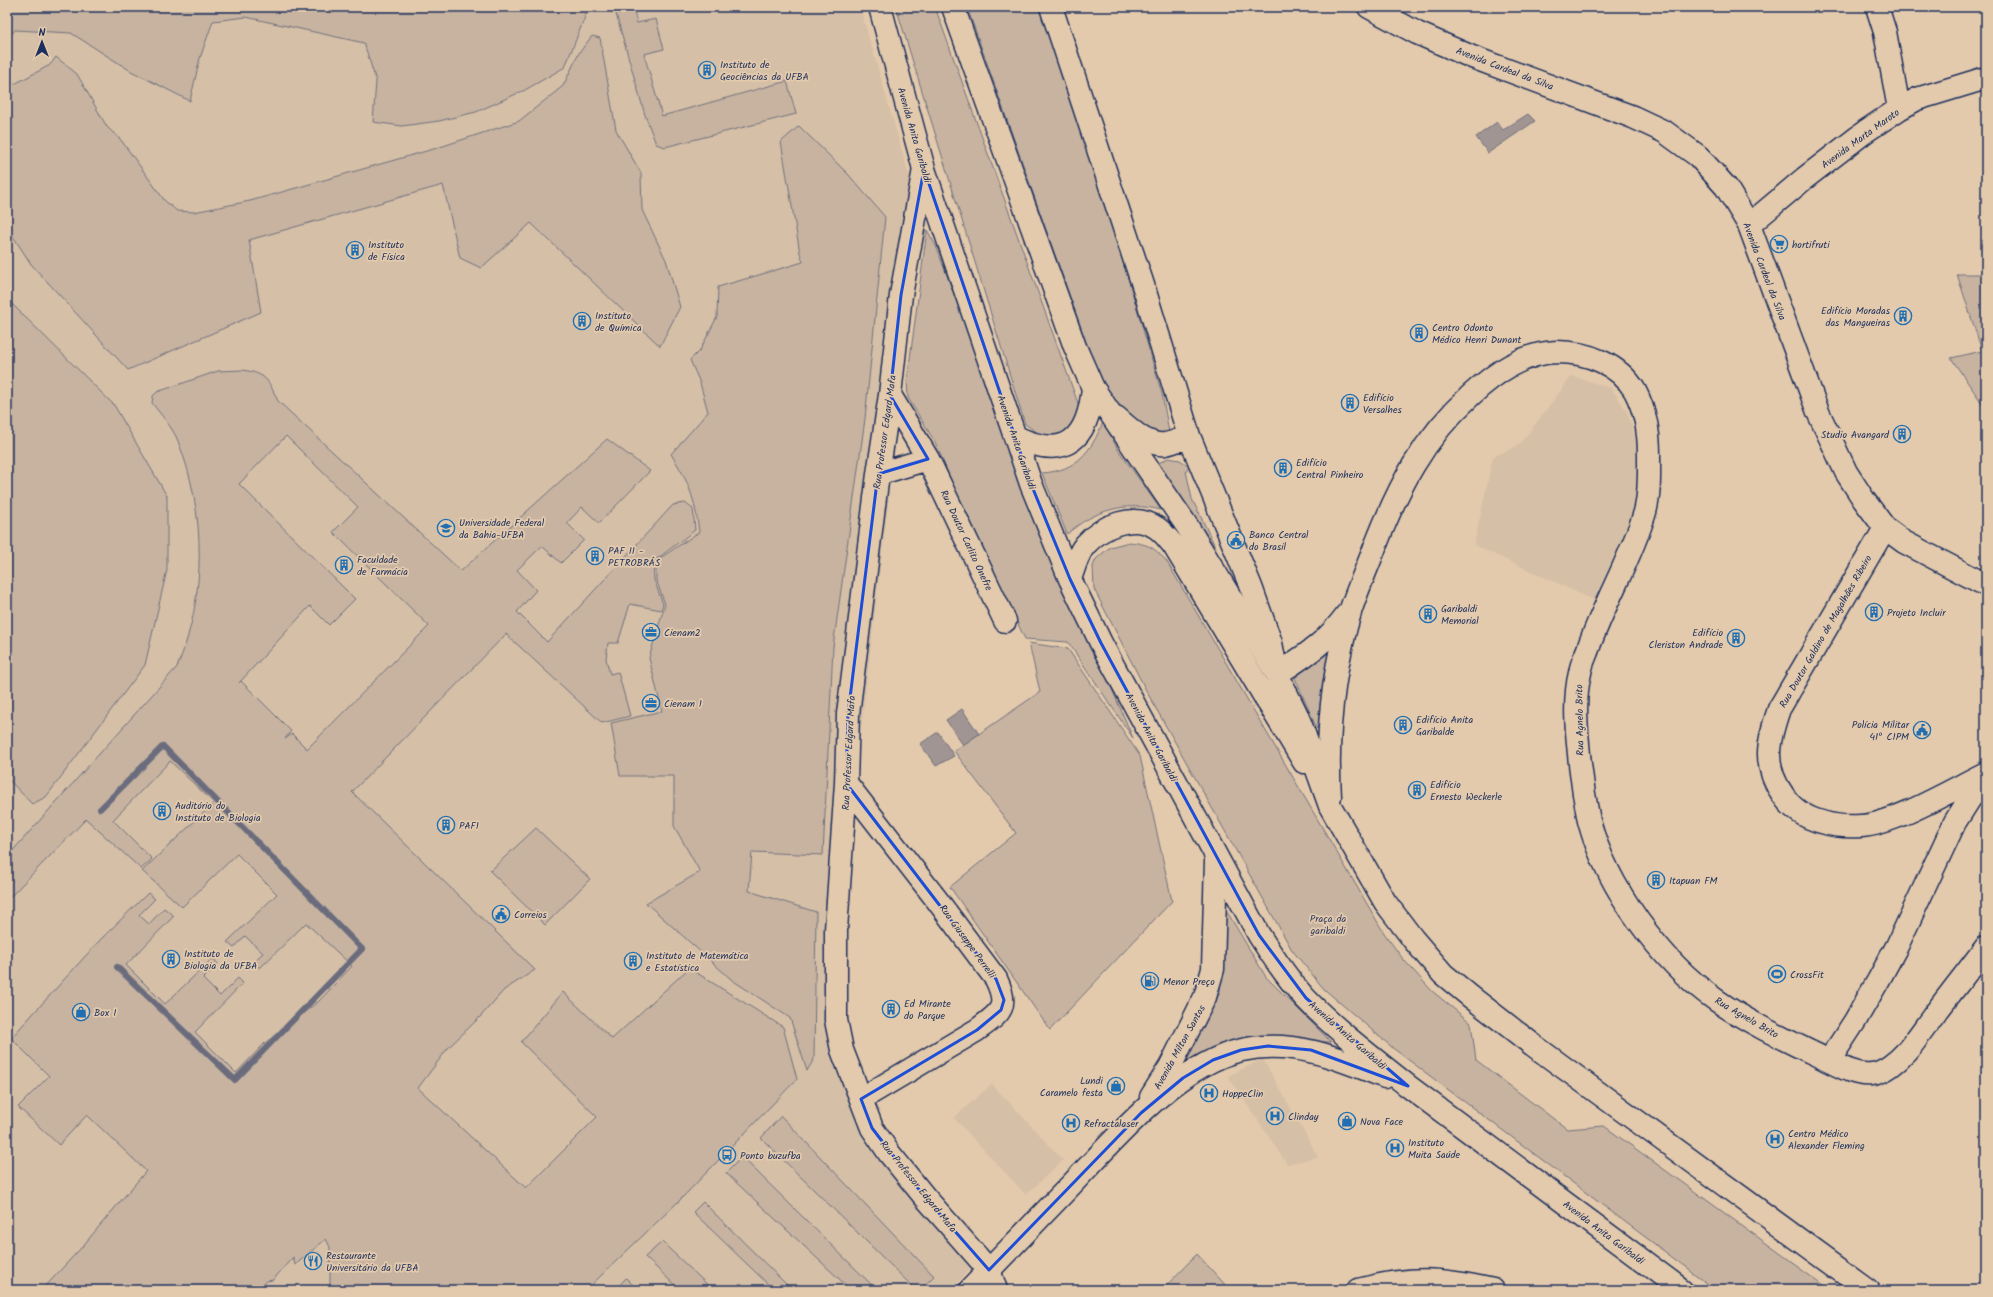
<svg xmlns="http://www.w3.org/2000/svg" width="1993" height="1297" viewBox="0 0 1993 1297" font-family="Kalam,sans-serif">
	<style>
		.built { fill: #d5bfa6 }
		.green { fill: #c7b3a0; stroke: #71717f; fill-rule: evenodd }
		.water { fill: #a09592; stroke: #6b6c7d }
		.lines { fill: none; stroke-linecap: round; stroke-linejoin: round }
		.stream { stroke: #6b6c7d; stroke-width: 6 }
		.minor-casing { stroke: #1b2f5e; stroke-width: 25 }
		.major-casing { stroke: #1b2f5e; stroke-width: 25 }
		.minor { stroke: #e4caac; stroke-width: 22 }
		.major { stroke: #e4caac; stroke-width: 22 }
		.marked { fill: none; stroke: #1d4ed8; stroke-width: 3; stroke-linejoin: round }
		.labels { text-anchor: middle; stroke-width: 3.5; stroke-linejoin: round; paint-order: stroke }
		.poi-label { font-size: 10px; fill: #1b2f5e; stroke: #e4caac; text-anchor: start }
		.street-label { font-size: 10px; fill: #1b2f5e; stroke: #e4caac }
		.park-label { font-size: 10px; fill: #2c3c65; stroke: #e4caac }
	</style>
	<rect width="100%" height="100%" fill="#e4caac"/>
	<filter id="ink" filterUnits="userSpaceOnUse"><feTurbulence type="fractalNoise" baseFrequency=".025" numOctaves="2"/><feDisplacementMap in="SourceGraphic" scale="8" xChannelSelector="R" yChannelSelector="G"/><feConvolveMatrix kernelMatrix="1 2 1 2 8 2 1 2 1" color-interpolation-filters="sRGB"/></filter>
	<g filter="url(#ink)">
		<path class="built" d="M7,7H860L922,220L848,837L844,1061L876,1135L979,1260L950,1290H7Z
			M1572,376L1611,388L1627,411L1641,455L1631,523L1596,601L1474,545L1493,457L1519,445Z
			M1263,1059L1318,1157L1287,1164L1228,1076Z
			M992,1084L1063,1160L1026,1195L954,1118Z"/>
		<path class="green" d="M7,7H327L340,10L343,7H589L565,67L525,90L476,112L439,121L402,126L373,122L376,81L364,43L246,17L213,21L200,58L190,101L131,71L71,33L15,30L7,39Z
			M614,7H633L637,23L656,19L664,49L644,54L662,116L787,81L796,114L665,147L656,144L645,115Z
			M896,7H935L1079,406L1074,429L1057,440L1041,435L1025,424Z
			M967,7H1046L1061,49L1162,394L1169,432L1152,441L1131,430L1102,387Z
			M592,36L600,38L616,130L641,173L642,210L666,260L680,307L660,346L531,223L481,268L460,258L443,185L249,240L261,312L128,370L31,264L7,227V88L50,65L56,57L77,74L107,127L121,140L165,201L177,211L194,212L250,201L437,148L519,121L563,86L579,53Z
			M799,126L848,174L885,217L865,419L833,647L823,855L752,852L749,891L816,912L814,1059L807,1071L790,1018L732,980L646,903L700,872L674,826V776H620L611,723L662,711L649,658L665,604L656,580V561L699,532C695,499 689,482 671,454L708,412L700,383L690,360L700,350L717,317L718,287L803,262L800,253L781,142Z
			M927,230L936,246L1027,492L1133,738L1068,642L1025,639L965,513L935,442L908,398L907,381Z
			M1957,274H1986V409L1951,358L1982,351Z
			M7,299L114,405L167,496V570L145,665L46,797L32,804L7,778Z
			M243,370C267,374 268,380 278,401L461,571L607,439L650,471L599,523L582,507L567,523L584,540L561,563L542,546L517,570L536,590L517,612L547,642L673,505L685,503L693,509L695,530L653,562L654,580L663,604L661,610L630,604L618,643H608L606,659L610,674L618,672L630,716L602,723L506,634L352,792L535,970L504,990L481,1016L448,1048L418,1088L526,1188L597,1117L521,1042L563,992L612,1039L689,968L783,1027L797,1079L680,1200L586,1290H330V1247L326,1239L295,1265L293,1257L273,1280L266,1281L257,1290H42L81,1248L146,1171L87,1115L59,1145L18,1107L49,1076L11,1038L100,940L148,893L155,899L139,915L149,924L164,908L174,916L126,965L165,1004L213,958L218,964L203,979L220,996L238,978L243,983L195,1032L236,1073L265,1043L319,1001L352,966L306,923L260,968L253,962L263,953L245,936L234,948L227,942L277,894L237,854L182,907L142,871L214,803L170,761L113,820L152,859L141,869L86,819L7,900V857L177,667C207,596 206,512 178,441C173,428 161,415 152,403L153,396L157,392L218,371ZM286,436L358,507L333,532L429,626L307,749L292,734L285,739L291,731L241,681L239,683L310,606L329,625L355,599L239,484Z
			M1103,422L1119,451L1161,510C1126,501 1094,510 1067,534L1042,473C1076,471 1091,452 1103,422Z
			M1168,458L1180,460L1189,466L1186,471L1192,499L1216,548L1157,464Z
			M1129,542C1149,544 1154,547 1167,562L1384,933L1403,959L1432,991L1471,1023L1476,1060L1567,1129L1604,1126L1831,1290H1716L1394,1049L1324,989L1292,950L1149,696L1094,589L1093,566L1096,559L1110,547Z
			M1337,642L1317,729L1295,678Z
			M1029,643L1068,649L1140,756L1172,901L1050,1030L950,887L1016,833L954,751L1040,692Z
			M536,828L590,879L545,925L490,871Z
			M1223,905L1266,977L1331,1042L1245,1041L1180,1071L1220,992Z
			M781,1116L934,1276L920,1290H916L761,1138Z
			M742,1157L877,1290H851L726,1173Z
			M703,1202L792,1290H774L693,1212Z
			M662,1242L713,1290H680L645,1257Z
			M1197,1254L1230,1290H1162Z
			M626,1278L638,1290H615Z"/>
		<path class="water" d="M1528,114L1535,121L1488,153L1476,137L1497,122L1503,130Z
			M962,709L979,734L963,745L946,720Z
			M938,732L954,756L936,766L920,744Z"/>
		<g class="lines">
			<path class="stream" d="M100,809L163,746L362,949L235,1080L117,967"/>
			<defs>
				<path id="minor" d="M1051,7L1143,285L1189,436L1251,587L1271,643L1277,674C1306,655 1326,643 1347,614
					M1877,7L1885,32L1899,109
					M924,169L901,295L890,395L878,474L848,714L846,783L836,930V1020L842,1050L872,1128L889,1153L924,1196L989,1270L996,1290
					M1749,225L1805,178L1866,131L1899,109L1917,99L1986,78
					M890,395L928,459L1005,621
					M1116,417C1129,428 1146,446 1165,444C1172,443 1181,439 1189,436
					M878,474L928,459
					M1885,528L1779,709C1768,741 1762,765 1783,795C1792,809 1806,818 1822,822C1834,826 1847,827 1861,826C1895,824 1953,789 1986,773
					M846,783L937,900L996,979C1010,1008 1000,1013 977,1030L861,1099
					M1330,797C1326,734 1333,670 1351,609C1358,588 1367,568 1375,547C1398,488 1423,438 1471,395C1495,373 1523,353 1557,352C1587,352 1619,364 1635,391C1645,410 1649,433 1649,454C1649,473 1650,494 1645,512C1631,559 1604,603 1588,649C1585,657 1581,665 1580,673C1573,701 1577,735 1580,764C1582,783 1585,802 1589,821C1607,887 1660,961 1716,1000C1749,1023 1788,1041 1825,1059C1839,1066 1856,1076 1872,1074C1884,1073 1898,1061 1906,1052C1915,1042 1923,1030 1931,1019C1949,995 1968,971 1986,947
					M1829,1061L1855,1021L1878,981L1897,946L1955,822L1986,773
					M1358,1290C1411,1276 1440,1278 1493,1290"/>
				<path id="major" d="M880,7L924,169L1031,484L1070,579L1101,643L1259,935C1273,957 1288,980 1306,999C1337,1031 1373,1058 1408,1086L1682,1290
					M953,7L1075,347L1093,388L1187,526L1277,674L1298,717L1330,806L1385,902L1413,939L1443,974L1471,997L1533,1045L1868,1290
					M1369,7L1417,33L1472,57L1633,117L1665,132L1698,156L1726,187L1749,225L1818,412L1846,472L1864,500L1885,528L1904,542L1986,585
					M1016,437C1066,461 1088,439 1093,388
					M1070,579C1074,568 1077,555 1085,545C1102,526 1134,512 1157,528C1164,533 1169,540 1174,546L1304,762
					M1151,1097L1170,1067L1205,997L1213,969L1216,860
					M970,1290C1004,1255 1037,1220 1071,1185C1114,1140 1179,1063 1242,1050C1292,1039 1339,1058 1385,1077"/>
			</defs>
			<use href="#minor" class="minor-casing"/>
			<use href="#major" class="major-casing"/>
			<use href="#minor" class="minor"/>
			<use href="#major" class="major"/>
		</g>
	</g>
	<path class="marked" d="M924,169L1031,484L1070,579L1101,643L1259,935L1306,998L1408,1086L1311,1050L1268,1046L1241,1050L1213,1060L1183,1078L1141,1113L989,1270L924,1196L872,1128L861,1099L977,1030L1001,1010L1004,1000L996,979L846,783L848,714L878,474L928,459L890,395L901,295Z"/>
	<defs>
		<symbol id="building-ring" viewBox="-11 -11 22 22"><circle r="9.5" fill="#e4caac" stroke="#1f6fb2" stroke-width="1.5"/><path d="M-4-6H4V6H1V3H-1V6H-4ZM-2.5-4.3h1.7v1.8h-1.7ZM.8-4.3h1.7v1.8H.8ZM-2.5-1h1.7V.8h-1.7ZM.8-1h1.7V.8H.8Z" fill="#1f6fb2"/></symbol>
		<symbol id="supermarket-ring" viewBox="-11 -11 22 22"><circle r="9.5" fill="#e4caac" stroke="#1f6fb2" stroke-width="1.5"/><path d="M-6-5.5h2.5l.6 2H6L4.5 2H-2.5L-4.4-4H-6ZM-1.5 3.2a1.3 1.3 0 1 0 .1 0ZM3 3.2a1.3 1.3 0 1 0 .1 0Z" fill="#1f6fb2"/></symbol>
		<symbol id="university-ring" viewBox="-11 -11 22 22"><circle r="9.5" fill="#e4caac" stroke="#1f6fb2" stroke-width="1.5"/><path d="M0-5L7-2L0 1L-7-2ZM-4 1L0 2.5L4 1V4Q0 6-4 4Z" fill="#1f6fb2"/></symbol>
		<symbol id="civic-ring" viewBox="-11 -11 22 22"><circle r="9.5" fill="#e4caac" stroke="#1f6fb2" stroke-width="1.5"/><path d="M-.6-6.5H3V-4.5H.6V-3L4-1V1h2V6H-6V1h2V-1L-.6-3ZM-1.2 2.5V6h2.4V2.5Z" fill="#1f6fb2"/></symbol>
		<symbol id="office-ring" viewBox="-11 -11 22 22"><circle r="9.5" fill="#e4caac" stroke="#1f6fb2" stroke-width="1.5"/><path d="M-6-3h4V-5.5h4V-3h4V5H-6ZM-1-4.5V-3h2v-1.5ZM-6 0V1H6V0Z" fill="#1f6fb2"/></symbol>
		<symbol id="stadium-ring" viewBox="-11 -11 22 22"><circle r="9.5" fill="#e4caac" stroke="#1f6fb2" stroke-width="1.5"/><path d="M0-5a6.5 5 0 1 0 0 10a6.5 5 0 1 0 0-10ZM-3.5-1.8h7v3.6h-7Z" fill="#1f6fb2"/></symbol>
		<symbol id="fuel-ring" viewBox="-11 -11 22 22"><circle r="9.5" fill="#e4caac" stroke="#1f6fb2" stroke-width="1.5"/><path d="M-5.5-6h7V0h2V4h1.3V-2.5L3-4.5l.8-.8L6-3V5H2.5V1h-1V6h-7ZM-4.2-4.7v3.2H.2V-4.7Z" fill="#1f6fb2"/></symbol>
		<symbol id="shop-ring" viewBox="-11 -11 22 22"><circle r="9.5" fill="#e4caac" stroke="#1f6fb2" stroke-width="1.5"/><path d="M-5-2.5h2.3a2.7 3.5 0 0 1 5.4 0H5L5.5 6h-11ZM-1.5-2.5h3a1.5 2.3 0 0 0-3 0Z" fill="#1f6fb2"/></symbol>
		<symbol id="hospital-ring" viewBox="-11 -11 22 22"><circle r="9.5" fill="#e4caac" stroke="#1f6fb2" stroke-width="1.5"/><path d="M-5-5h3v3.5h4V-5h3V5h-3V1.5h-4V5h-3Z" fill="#1f6fb2"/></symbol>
		<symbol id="bus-ring" viewBox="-11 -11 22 22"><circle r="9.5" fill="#e4caac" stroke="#1f6fb2" stroke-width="1.5"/><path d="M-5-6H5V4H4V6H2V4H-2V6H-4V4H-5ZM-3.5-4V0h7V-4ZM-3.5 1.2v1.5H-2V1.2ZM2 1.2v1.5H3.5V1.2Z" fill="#1f6fb2"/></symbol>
		<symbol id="restaurant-ring" viewBox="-11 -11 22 22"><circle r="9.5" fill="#e4caac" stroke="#1f6fb2" stroke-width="1.5"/><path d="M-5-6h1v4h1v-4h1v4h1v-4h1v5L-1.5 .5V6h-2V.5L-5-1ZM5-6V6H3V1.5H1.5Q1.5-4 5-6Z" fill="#1f6fb2"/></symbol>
	</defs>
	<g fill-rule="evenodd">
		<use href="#building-ring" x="697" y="60" width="20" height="20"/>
		<use href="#supermarket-ring" x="1769" y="234" width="20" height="20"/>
		<use href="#building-ring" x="345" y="240" width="20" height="20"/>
		<use href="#building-ring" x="1893" y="306" width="20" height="20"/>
		<use href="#building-ring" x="572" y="311" width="20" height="20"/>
		<use href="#building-ring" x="1409" y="323" width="20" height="20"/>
		<use href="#building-ring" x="1340" y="393" width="20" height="20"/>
		<use href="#building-ring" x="1892" y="424" width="20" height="20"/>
		<use href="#building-ring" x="1273" y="458" width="20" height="20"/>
		<use href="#university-ring" x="436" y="518" width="20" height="20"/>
		<use href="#civic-ring" x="1226" y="530" width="20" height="20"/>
		<use href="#building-ring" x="585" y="546" width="20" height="20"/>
		<use href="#building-ring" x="334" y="555" width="20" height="20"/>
		<use href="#building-ring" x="1864" y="602" width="20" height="20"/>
		<use href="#building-ring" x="1418" y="604" width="20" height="20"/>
		<use href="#office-ring" x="641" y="622" width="20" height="20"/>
		<use href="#building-ring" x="1726" y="628" width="20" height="20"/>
		<use href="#office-ring" x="641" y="693" width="20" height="20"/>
		<use href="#building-ring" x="1393" y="715" width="20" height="20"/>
		<use href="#civic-ring" x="1912" y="720" width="20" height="20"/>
		<use href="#building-ring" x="1407" y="780" width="20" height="20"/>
		<use href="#building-ring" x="152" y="801" width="20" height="20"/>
		<use href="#building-ring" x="436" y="815" width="20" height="20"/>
		<use href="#building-ring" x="1646" y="870" width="20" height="20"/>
		<use href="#civic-ring" x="491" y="904" width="20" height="20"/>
		<use href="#building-ring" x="161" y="949" width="20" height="20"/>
		<use href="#building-ring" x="623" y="951" width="20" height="20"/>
		<use href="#stadium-ring" x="1767" y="964" width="20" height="20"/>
		<use href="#fuel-ring" x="1140" y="971" width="20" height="20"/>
		<use href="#building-ring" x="881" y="999" width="20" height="20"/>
		<use href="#shop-ring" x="71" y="1002" width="20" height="20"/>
		<use href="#shop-ring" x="1106" y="1076" width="20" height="20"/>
		<use href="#hospital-ring" x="1199" y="1083" width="20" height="20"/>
		<use href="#hospital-ring" x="1265" y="1106" width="20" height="20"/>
		<use href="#shop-ring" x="1337" y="1111" width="20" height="20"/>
		<use href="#hospital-ring" x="1061" y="1113" width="20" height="20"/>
		<use href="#hospital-ring" x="1765" y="1129" width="20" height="20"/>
		<use href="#hospital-ring" x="1385" y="1138" width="20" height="20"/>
		<use href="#bus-ring" x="717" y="1145" width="20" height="20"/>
		<use href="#restaurant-ring" x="303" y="1251" width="20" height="20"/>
	</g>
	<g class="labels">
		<g class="poi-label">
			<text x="720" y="68">Instituto de<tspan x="720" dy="12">Geociências da UFBA</tspan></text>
			<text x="368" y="248">Instituto<tspan x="368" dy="12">de Física</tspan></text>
			<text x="1792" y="248">hortifruti</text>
			<text x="1890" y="314" text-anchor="end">Edifício Moradas<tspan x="1890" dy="12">das Mangueiras</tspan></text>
			<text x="595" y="319">Instituto<tspan x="595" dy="12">de Química</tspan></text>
			<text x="1432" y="331">Centro Odonto<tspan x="1432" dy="12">Médico Henri Dunant</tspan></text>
			<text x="1363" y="401">Edifício<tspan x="1363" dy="12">Versalhes</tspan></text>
			<text x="1889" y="438" text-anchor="end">Studio Avangard</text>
			<text x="1296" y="466">Edifício<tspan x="1296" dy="12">Central Pinheiro</tspan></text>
			<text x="459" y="526">Universidade Federal<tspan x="459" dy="12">da Bahia-UFBA</tspan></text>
			<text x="1249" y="538">Banco Central<tspan x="1249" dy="12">do Brasil</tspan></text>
			<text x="608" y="554">PAF II -<tspan x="608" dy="12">PETROBRÁS</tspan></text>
			<text x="357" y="563">Faculdade<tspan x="357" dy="12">de Farmácia</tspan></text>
			<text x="1441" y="612">Garibaldi<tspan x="1441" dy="12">Memorial</tspan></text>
			<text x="1887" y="616">Projeto Incluir</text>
			<text x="664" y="636">Cienam2</text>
			<text x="1723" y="636" text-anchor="end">Edifício<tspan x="1723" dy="12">Cleriston Andrade</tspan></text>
			<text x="664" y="707">Cienam 1</text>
			<text x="1416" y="723">Edifício Anita<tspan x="1416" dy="12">Garibalde</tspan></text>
			<text x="1909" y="728" text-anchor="end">Polícia Militar<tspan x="1909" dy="12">41º CIPM</tspan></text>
			<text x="1430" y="788">Edifício<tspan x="1430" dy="12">Ernesto Weckerle</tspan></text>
			<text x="175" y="809">Auditório do<tspan x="175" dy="12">Instituto de Biologia</tspan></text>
			<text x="459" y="829">PAF1</text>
			<text x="1669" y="884">Itapuan FM</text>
			<text x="514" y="918">Correios</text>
			<text x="184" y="957">Instituto de<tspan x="184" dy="12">Biologia da UFBA</tspan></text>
			<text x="646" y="959">Instituto de Matemática<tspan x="646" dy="12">e Estatística</tspan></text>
			<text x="1790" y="978">CrossFit</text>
			<text x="1163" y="985">Menor Preço</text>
			<text x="904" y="1007">Ed Mirante<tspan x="904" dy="12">do Parque</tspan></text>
			<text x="94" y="1016">Box 1</text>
			<text x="1103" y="1084" text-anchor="end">Lundi<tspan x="1103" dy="12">Caramelo festa</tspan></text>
			<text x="1222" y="1097">HoppeClin</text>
			<text x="1288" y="1120">Clinday</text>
			<text x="1360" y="1125">Nova Face</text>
			<text x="1084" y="1127">Refractalaser</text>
			<text x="1788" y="1137">Centro Médico<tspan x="1788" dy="12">Alexander Fleming</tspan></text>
			<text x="1408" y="1146">Instituto<tspan x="1408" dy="12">Muita Saúde</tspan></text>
			<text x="740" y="1159">Ponto buzufba</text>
			<text x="326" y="1259">Restaurante<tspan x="326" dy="12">Universitário da UFBA</tspan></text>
		</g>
		<g class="street-label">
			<text transform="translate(1505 68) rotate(21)" y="4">Avenida Cardeal da Silva</text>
			<text transform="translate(915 135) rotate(74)" y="4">Avenida Anita Garibaldi</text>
			<text transform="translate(1860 138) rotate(-36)" y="4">Avenida Marta Maroto</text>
			<text transform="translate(1765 271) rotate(69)" y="4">Avenida Cardeal da Silva</text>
			<text transform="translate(884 432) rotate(-82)" y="4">Rua Professor Edgard Mafa</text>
			<text transform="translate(1017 442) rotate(71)" y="4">Avenida Anita Garibaldi</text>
			<text transform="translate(967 540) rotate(65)" y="4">Rua Doutor Carlito Onefre</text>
			<text transform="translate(1825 631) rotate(-60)" y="4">Rua Doutor Galdino de Magalhães Ribeiro</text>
			<text transform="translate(1579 720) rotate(-91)" y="4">Rua Agnelo Brito</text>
			<text transform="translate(1152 737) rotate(62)" y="4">Avenida Anita Garibaldi</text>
			<text transform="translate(848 753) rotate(-87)" y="4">Rua Professor Edgard Mafa</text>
			<text transform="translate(968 941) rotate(54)" y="4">Rua Giuseppe Perrelli</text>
			<text transform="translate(1747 1017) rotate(30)" y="4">Rua Agnelo Brito</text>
			<text transform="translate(1348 1035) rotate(41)" y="4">Avenida Anita Garibaldi</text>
			<text transform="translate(1179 1047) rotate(-61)" y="4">Avenida Milton Santos</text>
			<text transform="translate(919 1186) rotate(51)" y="4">Rua Professor Edgard Mafa</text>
			<text transform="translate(1604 1232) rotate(37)" y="4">Avenida Anita Garibaldi</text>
		</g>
		<g class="park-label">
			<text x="1328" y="922">Praça da<tspan x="1328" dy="12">garibaldi</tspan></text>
		</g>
	</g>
	<rect width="1993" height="1297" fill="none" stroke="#e4caac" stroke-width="24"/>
	<rect x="12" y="12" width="1969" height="1273" fill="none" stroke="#1b2f5e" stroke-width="1.5" filter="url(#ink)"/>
	<g transform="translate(42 42)" stroke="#e4caac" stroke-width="3" paint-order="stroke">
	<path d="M0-3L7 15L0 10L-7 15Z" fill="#1b2f5e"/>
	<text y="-6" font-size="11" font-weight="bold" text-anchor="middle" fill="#1b2f5e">N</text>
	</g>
</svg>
